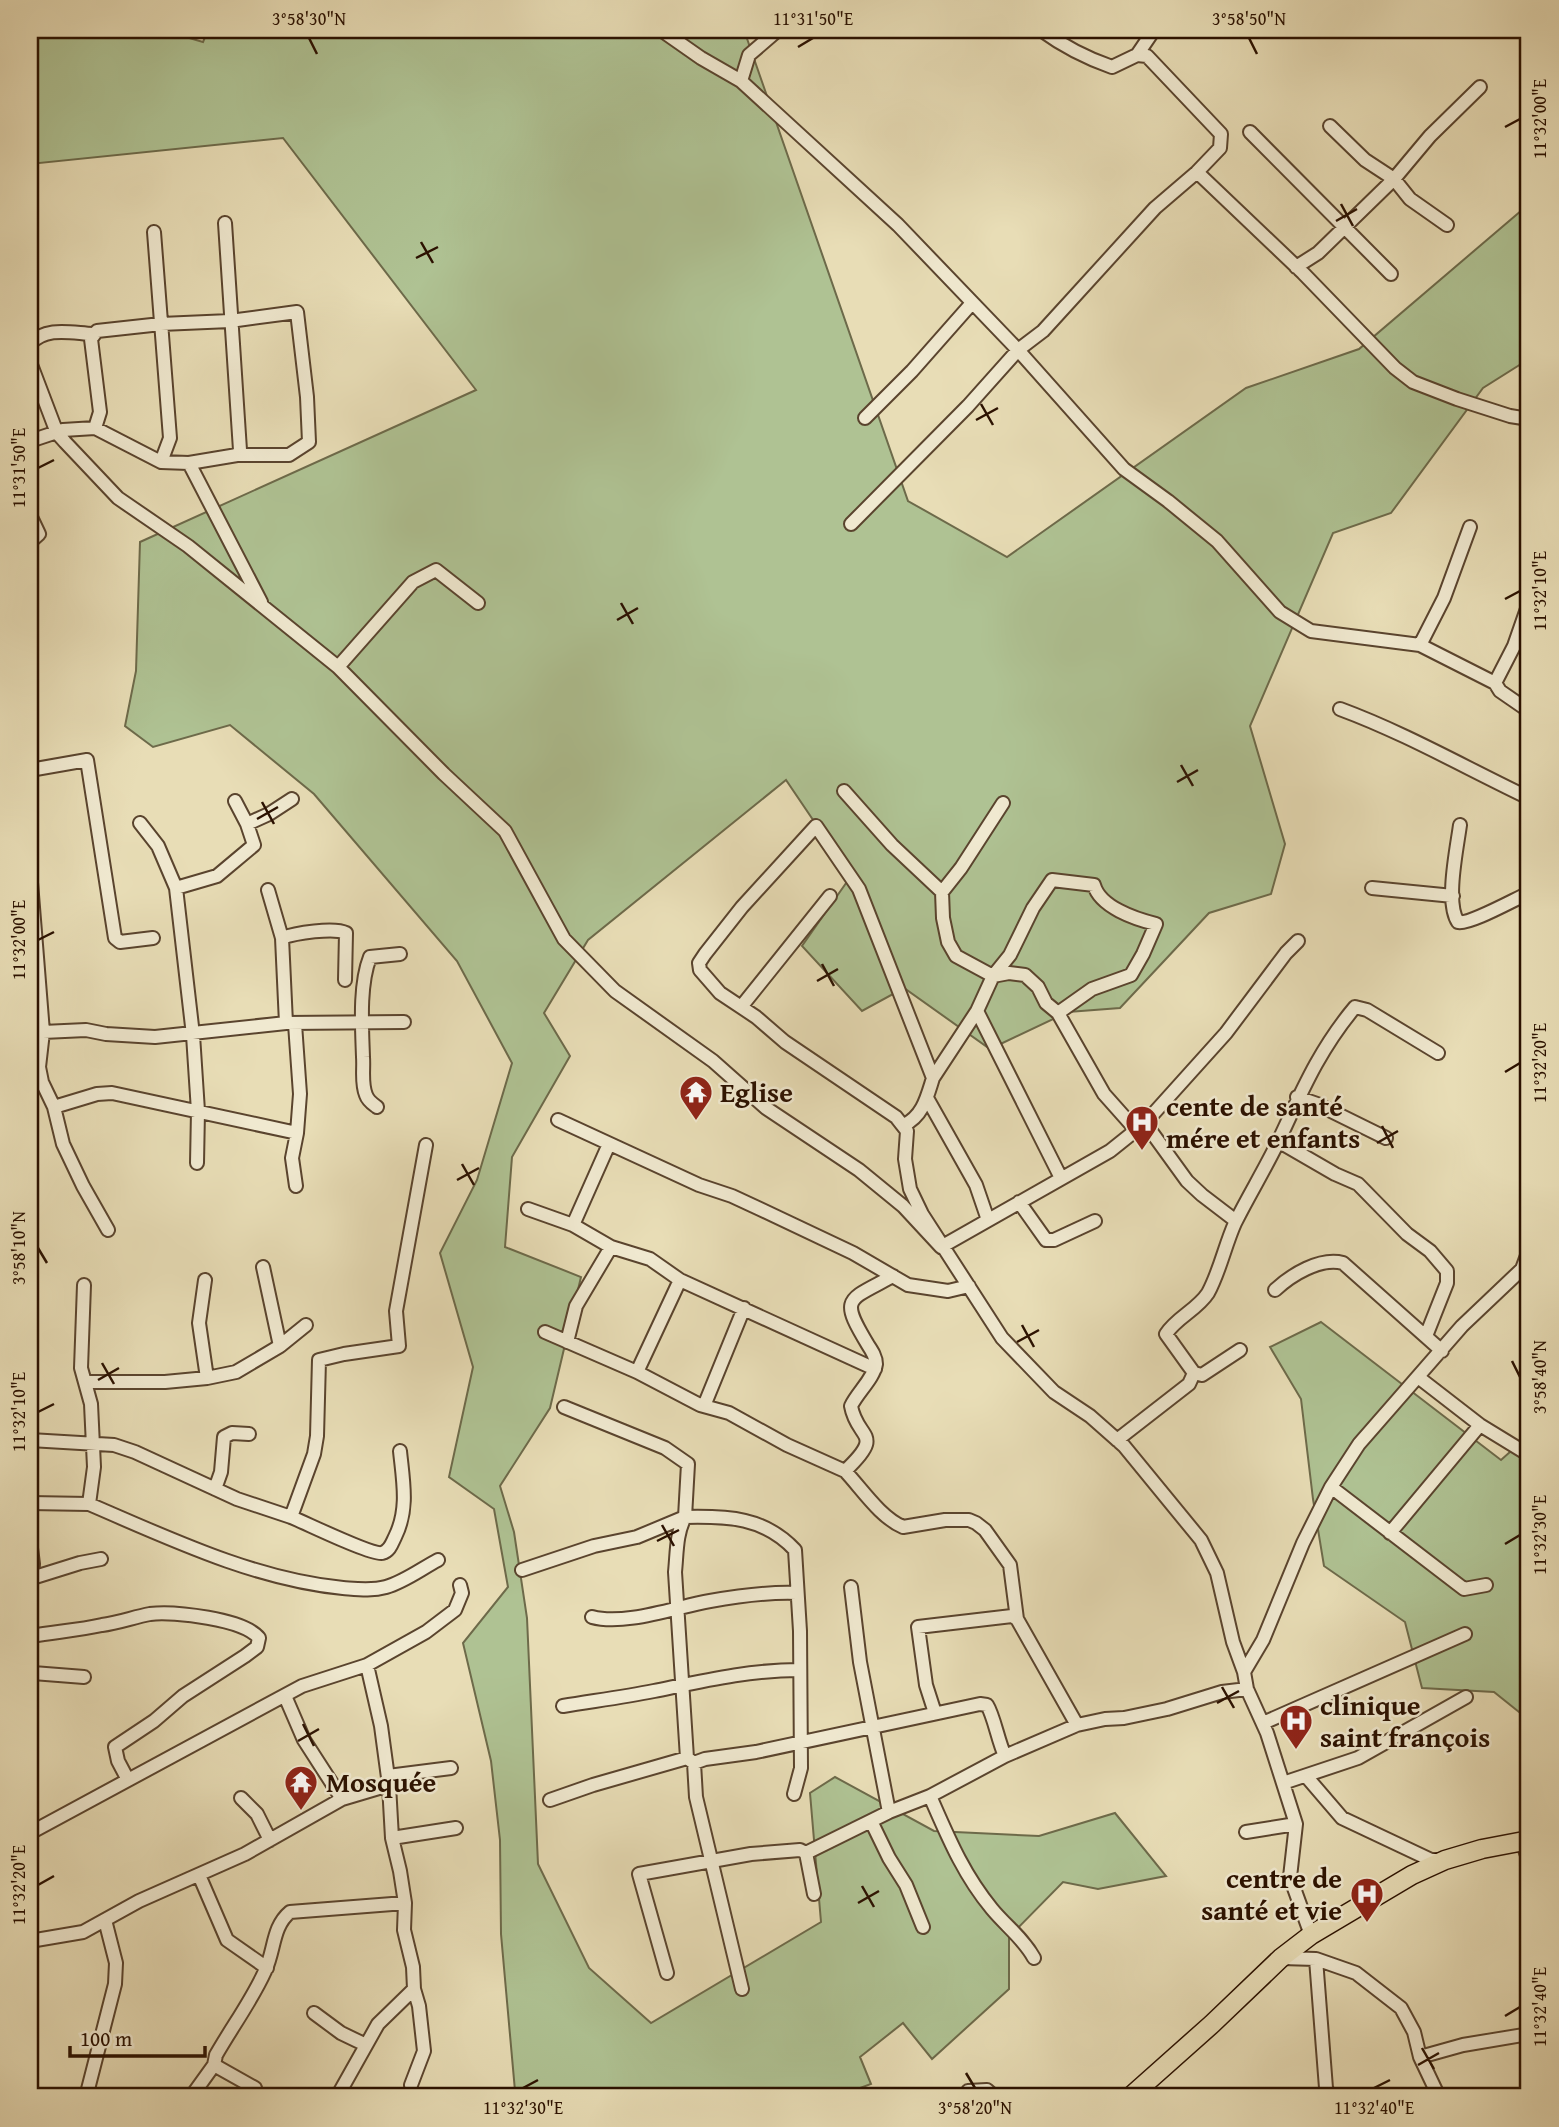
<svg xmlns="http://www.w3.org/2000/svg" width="1559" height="2127" viewBox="0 0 1559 2127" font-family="'Gentium Book Plus',serif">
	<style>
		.green { fill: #afc293; stroke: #6d6a4a; stroke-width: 2 }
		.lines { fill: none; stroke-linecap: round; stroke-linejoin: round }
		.minor-casing { stroke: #5a442e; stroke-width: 16 }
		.highway-casing { stroke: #2b1100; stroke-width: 21 }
		.minor { stroke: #f0e9d0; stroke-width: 12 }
		.highway { stroke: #e8ddb6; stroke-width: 18 }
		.ticks { fill: none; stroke: #2b1100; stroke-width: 2.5 }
		.labels { text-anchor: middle; stroke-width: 5; stroke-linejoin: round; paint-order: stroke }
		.poi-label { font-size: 28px; font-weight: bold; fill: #2b1100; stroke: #f0e9d0; text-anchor: start }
		.neatline { fill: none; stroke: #2b1100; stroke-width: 2.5 }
		.ticks-label { font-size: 18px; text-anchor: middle; fill: #2b1100 }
	</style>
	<rect width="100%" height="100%" fill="#e8ddb6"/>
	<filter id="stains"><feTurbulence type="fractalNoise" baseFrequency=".00286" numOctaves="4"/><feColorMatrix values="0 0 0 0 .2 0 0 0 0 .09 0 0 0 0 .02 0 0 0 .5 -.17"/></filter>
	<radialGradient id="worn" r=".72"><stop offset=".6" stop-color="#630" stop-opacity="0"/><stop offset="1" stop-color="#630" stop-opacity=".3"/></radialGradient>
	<path class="green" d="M30,30H162L203,42L208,30H744L908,501L1007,557L1246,388L1359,349L1522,210L1529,115V359L1483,388L1391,513L1333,533L1250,726L1285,844L1271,894L1209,913L1120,1008L1068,1012L990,1049L904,988L862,1011L802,946L851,876L786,780L588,940L544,1013L570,1056L512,1157L505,1247L581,1277L550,1408L500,1486L514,1532L527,1618L538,1864L589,1968L651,2023L821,1922L810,1793L835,1777L934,1831L1039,1836L1115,1813L1166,1876L1098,1889L1063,1882L1009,1937V1989L932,2059L903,2023L860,2057L871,2084L836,2097H775L733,2090L718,2097H502L515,2091L501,1934L500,1840L491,1761L463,1643L508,1587L494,1509L449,1477L473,1367L440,1253L477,1180L512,1063L457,961L314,794L230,725L153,747L125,726L136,671L140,542L476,390L283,138L30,164Z
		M1321,1322L1501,1460L1529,1435V1766L1524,1716L1494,1692L1422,1688L1405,1622L1324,1566L1313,1499L1301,1399L1270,1347Z"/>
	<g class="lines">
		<defs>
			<path id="minor" d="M661,30L701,58L741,81L898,225L1018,350L1124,469L1168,501L1217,541L1280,612L1311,631L1420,645L1495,683L1500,691L1529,711
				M1137,55L1154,30
				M741,81L749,55L778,30
				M1330,126L1365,160L1394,179L1410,199L1447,225
				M1250,132L1391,274
				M1197,172L1303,273L1395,368L1413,382L1457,399L1510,416L1529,419
				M154,232L170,438L161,462
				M1296,267L1318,253L1394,179L1430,136L1480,87
				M30,344C46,326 71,333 93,334
				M30,362L57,433L65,442L118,498L188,546L338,667L444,774L505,831L564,939L615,991L713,1061L766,1108L859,1170L903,1206L941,1247L1110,1151L1145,1123L1226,1033L1286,953L1298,941
				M865,418L912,371L972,303
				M95,428L100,412L91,339L97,331L161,324L230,321L297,312L307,397L309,442L289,455H237
				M30,441L63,430L95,428L161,462L189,463L237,455L240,450L225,223
				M189,463L261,602
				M30,515L39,534L30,542
				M851,524L968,406L1018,350L1043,331L1155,208L1197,172L1220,148L1221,134L1147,56L1137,55L1112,67C1086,58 1063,46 1041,30
				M1420,645L1444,598L1470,527
				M338,667L413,582L436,570L478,603
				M1495,683L1514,646L1529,603
				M1340,709C1405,733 1466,768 1529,798
				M30,770L87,760L115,938L120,942L153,938
				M844,791L892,845L942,892
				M1003,803L961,868L942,892L943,918L948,942L956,956L993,976L1009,973L1025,975L1038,987L1046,1003L1058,1013L1104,1094L1136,1130
				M140,823L158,846L176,888L193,1035L198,1111L197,1163
				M247,824L269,814L292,799
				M1460,825C1457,848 1445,903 1458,922C1469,925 1515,899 1529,893
				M30,870L43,1032L39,1067L42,1082L54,1107L63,1144L83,1186L108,1230
				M176,888L217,876L254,845L247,824L235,801
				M1372,888L1453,896
				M268,890L282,938
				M741,1007L830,896
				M977,1011L1061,1178
				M286,1023L282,938C295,933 334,927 346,933L345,980
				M295,1024L300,1094L297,1133
				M43,1032L86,1030L106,1034L155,1037L286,1023L404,1022
				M933,1078L977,1011L993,976L1010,955L1033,908L1052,880L1094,885C1100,907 1135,919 1156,924L1143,954L1131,975L1092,989L1058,1013
				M1297,1097L1317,1104L1386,1138
				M927,1098L976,1185L988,1220
				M54,1107L97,1094L112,1093L297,1133L292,1158L296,1186
				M377,1107C373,1104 368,1101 366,1095C361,1083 364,1069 363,1057C362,1027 359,985 370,957L400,954
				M558,1120L699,1185L732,1196L760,1209L853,1253L908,1285L948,1291L969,1286
				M1145,1123L1187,1181L1202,1195L1236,1221
				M904,1125C923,1116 927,1097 933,1078L859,889L816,826L742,907L705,954L699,963L700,970L720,993L756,1017L785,1042L896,1117L907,1131L905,1159L910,1189L922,1214L1002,1338L1054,1392L1090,1416L1124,1446L1201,1540L1217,1573L1233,1642L1244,1672
				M1278,1141L1335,1174L1358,1184L1407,1234L1430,1251L1447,1271V1283L1426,1336
				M1019,1202L1046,1240H1054L1095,1221
				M528,1209L573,1225L611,1247L650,1259L680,1280L875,1369
				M573,1225L609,1144
				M263,1267L280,1346
				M893,1276C847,1301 839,1297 868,1345C872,1351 876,1357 876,1364C874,1378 857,1393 851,1406C857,1440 886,1432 845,1471C862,1489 880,1517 903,1527L945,1520H969L976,1523L985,1530L1010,1565L1017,1619
				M1275,1290C1291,1275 1320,1257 1343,1263L1442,1351
				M545,1332L637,1372L700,1405L729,1413L787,1445L845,1471
				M567,1342L576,1306L611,1247
				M637,1372L680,1280
				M1194,1373L1166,1334C1177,1317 1197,1310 1208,1293C1220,1271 1225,1245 1235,1223C1249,1195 1265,1169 1278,1142C1302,1091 1319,1050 1355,1007L1367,1010L1438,1053
				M1194,1373L1202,1375L1240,1350
				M1418,1377L1480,1425L1529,1455
				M207,1378L236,1372L280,1346L306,1325
				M86,1382H165L207,1378L199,1323L205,1280
				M704,1406L744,1308
				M564,1407L665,1448L688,1464L685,1517C728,1516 764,1517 795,1550L800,1631L801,1768L794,1794
				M30,1440L114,1445L135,1452L237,1499L291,1517L314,1454L317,1436L319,1360L344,1354L399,1346L396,1311L426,1145
				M1117,1440L1189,1384L1194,1373
				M1331,1487L1464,1589L1486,1585
				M215,1489L221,1472L224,1437L232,1433L249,1434
				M30,1503L89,1504L94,1467L91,1404L81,1368L84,1285
				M89,1504C168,1538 256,1580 343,1588C357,1589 372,1591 386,1587C404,1582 421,1569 438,1560
				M291,1517C306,1523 371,1555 382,1553C390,1551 392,1543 395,1537C409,1509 403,1481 400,1451
				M1390,1533L1480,1425
				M30,1540L33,1564L32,1578H30
				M522,1570L594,1546L637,1537L685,1517C676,1534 677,1553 675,1572L687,1758L694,1763L696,1797L742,1989
				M30,1583L32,1578L80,1563L101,1559
				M851,1587L860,1662L889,1812
				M30,1608V1668L33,1673L84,1677
				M592,1617C625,1626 676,1607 710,1601C738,1596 767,1592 796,1593
				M32,1636C55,1632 79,1630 102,1625C118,1623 134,1617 150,1614C174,1611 244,1619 259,1638L257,1647L245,1656L183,1696L154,1721L115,1747L118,1761L128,1780
				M285,1696L304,1740L342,1799
				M563,1706C593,1701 624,1697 654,1691C703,1681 749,1670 799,1670
				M935,1713L926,1685L918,1627L1012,1616L1017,1619L1077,1725
				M1263,1723L1465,1634
				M694,1763L705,1759L756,1752L980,1704L987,1705C994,1716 998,1741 1005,1756
				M388,1776L451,1768
				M1306,1776L1342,1818L1431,1860H1442
				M1283,1783L1358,1758L1466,1697
				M930,1796C948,1837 963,1874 992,1909C1006,1926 1023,1938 1034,1958
				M241,1798L257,1814L270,1840
				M550,1800L593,1785L687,1758
				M871,1821L889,1858L906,1885L923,1927
				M1246,1832L1296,1824
				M30,1833L302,1686L367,1665L426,1632L455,1610L462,1593L460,1585
				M392,1838L456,1828
				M1522,1841L1529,1861
				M806,1853L814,1894
				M199,1875L227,1940L267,1968
				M1311,1935L1290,1877L1296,1824L1267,1733L1247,1689L1244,1672L1263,1640L1303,1543L1331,1487L1359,1444L1462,1326L1522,1269L1529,1250
				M30,1941L83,1932L139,1901L245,1854L342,1799L389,1785
				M1281,1958L1316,1959L1356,1973L1401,2008L1414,2032L1420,2057L1439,2097
				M1316,1959L1326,2088L1330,2097
				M667,1973L639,1874L751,1854L800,1850L806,1853L889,1812L930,1796L1005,1756L1077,1725L1105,1719L1124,1718L1167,1709L1222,1692L1247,1689
				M314,2013L341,2033L366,2045
				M1420,2057L1463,2045L1529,2034
				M214,2065L255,2088
				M411,2085L424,2051L419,2006L414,1989
				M968,2091L987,2090L995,2097
				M86,2097L115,1984L116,1963L105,1920
				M191,2097L214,2065L216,2055C232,2027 252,2000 265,1971C275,1950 272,1927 290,1912L405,1903
				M337,2097L378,2024L414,1989L413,1967L404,1930L405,1903L400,1871L392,1838L389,1785L381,1726L367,1665"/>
			<path id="highway" d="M1130,2097L1212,2024L1281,1958L1311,1935L1412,1875L1445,1860L1482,1849L1529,1840"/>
		</defs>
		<use href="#minor" class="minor-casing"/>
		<use href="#highway" class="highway-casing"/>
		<use href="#minor" class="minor"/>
		<use href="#highway" class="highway"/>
	</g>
	<path class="ticks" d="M309,38L317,54M1249,38L1257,54M798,47L813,38M1505,127L1520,119M1341,204L1353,226M1336,221L1357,209M421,242L433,263M416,258L438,247M981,404L993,425M976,420L998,408M38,468L54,460M1505,599L1520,591M621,603L633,624M617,620L638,608M1181,765L1193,786M1177,782L1198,770M262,802L274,824M257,819L278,807M38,940L54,932M822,964L834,986M817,981L838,969M1505,1072L1520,1063M1382,1126L1393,1148M1377,1143L1398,1131M462,1164L474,1185M457,1180L479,1168M38,1248L47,1263M1022,1325L1034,1347M1017,1342L1039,1330M1512,1361L1520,1377M102,1363L114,1384M98,1380L119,1368M38,1412L54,1404M662,1525L674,1546M657,1541L679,1530M1505,1544L1520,1535M1222,1687L1234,1708M1217,1703L1239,1691M303,1724L314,1746M298,1741L319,1729M38,1885L54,1876M862,1886L874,1907M858,1903L879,1891M1505,2016L1520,2007M1422,2048L1434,2069M1418,2065L1439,2053M966,2073L975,2088M523,2088L538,2080M1374,2088L1390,2080"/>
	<defs>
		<symbol id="temple-pin" viewBox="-11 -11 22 30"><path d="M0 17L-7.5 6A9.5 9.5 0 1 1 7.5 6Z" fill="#8f2418" stroke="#f0e9d0"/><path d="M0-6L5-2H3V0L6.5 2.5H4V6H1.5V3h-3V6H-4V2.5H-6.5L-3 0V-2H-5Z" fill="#fff"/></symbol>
		<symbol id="hospital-pin" viewBox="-11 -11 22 30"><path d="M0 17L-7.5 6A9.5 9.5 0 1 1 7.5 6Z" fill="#8f2418" stroke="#f0e9d0"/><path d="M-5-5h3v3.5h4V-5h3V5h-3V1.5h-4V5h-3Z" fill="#fff"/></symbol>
	</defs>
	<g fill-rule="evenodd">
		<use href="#temple-pin" x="677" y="1073" width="38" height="52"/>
		<use href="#hospital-pin" x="1123" y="1103" width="38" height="52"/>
		<use href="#hospital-pin" x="1277" y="1702" width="38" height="52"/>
		<use href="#temple-pin" x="282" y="1763" width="38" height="52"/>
		<use href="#hospital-pin" x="1348" y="1875" width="38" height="52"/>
	</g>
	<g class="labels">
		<g class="poi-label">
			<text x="720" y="1102">Eglise</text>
			<text x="1166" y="1116">cente de santé<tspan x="1166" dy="32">mére et enfants</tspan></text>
			<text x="1320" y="1715">clinique<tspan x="1320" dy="32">saint françois</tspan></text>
			<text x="326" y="1792">Mosquée</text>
			<text x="1342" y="1888" text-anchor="end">centre de<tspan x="1342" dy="32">santé et vie</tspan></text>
		</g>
	</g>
	<rect width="1559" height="2127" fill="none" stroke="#e8ddb6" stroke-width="77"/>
	<path d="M70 2046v10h135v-10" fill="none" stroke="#2b1100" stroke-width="3.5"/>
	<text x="80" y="2046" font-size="21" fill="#2b1100" stroke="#f0e9d0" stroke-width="5" paint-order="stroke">100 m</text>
	<rect x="38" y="38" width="1482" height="2050" class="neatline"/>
	<g class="ticks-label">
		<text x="309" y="25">3°58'30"N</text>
		<text x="813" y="25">11°31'50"E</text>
		<text x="1249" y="25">3°58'50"N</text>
		<text transform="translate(1540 119) rotate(-90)" y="6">11°32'00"E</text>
		<text transform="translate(19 468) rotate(-90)" y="6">11°31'50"E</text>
		<text transform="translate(1540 591) rotate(-90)" y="6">11°32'10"E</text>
		<text transform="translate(19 940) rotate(-90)" y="6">11°32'00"E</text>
		<text transform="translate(1540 1063) rotate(-90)" y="6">11°32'20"E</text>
		<text transform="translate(19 1248) rotate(-90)" y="6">3°58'10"N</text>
		<text transform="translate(1540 1377) rotate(-90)" y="6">3°58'40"N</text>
		<text transform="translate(19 1412) rotate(-90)" y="6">11°32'10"E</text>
		<text transform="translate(1540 1535) rotate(-90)" y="6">11°32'30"E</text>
		<text transform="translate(19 1885) rotate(-90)" y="6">11°32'20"E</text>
		<text transform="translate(1540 2007) rotate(-90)" y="6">11°32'40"E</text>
		<text x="523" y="2114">11°32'30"E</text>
		<text x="975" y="2114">3°58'20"N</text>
		<text x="1374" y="2114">11°32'40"E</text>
	</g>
	<rect width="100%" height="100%" filter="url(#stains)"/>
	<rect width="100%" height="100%" fill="url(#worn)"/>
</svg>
